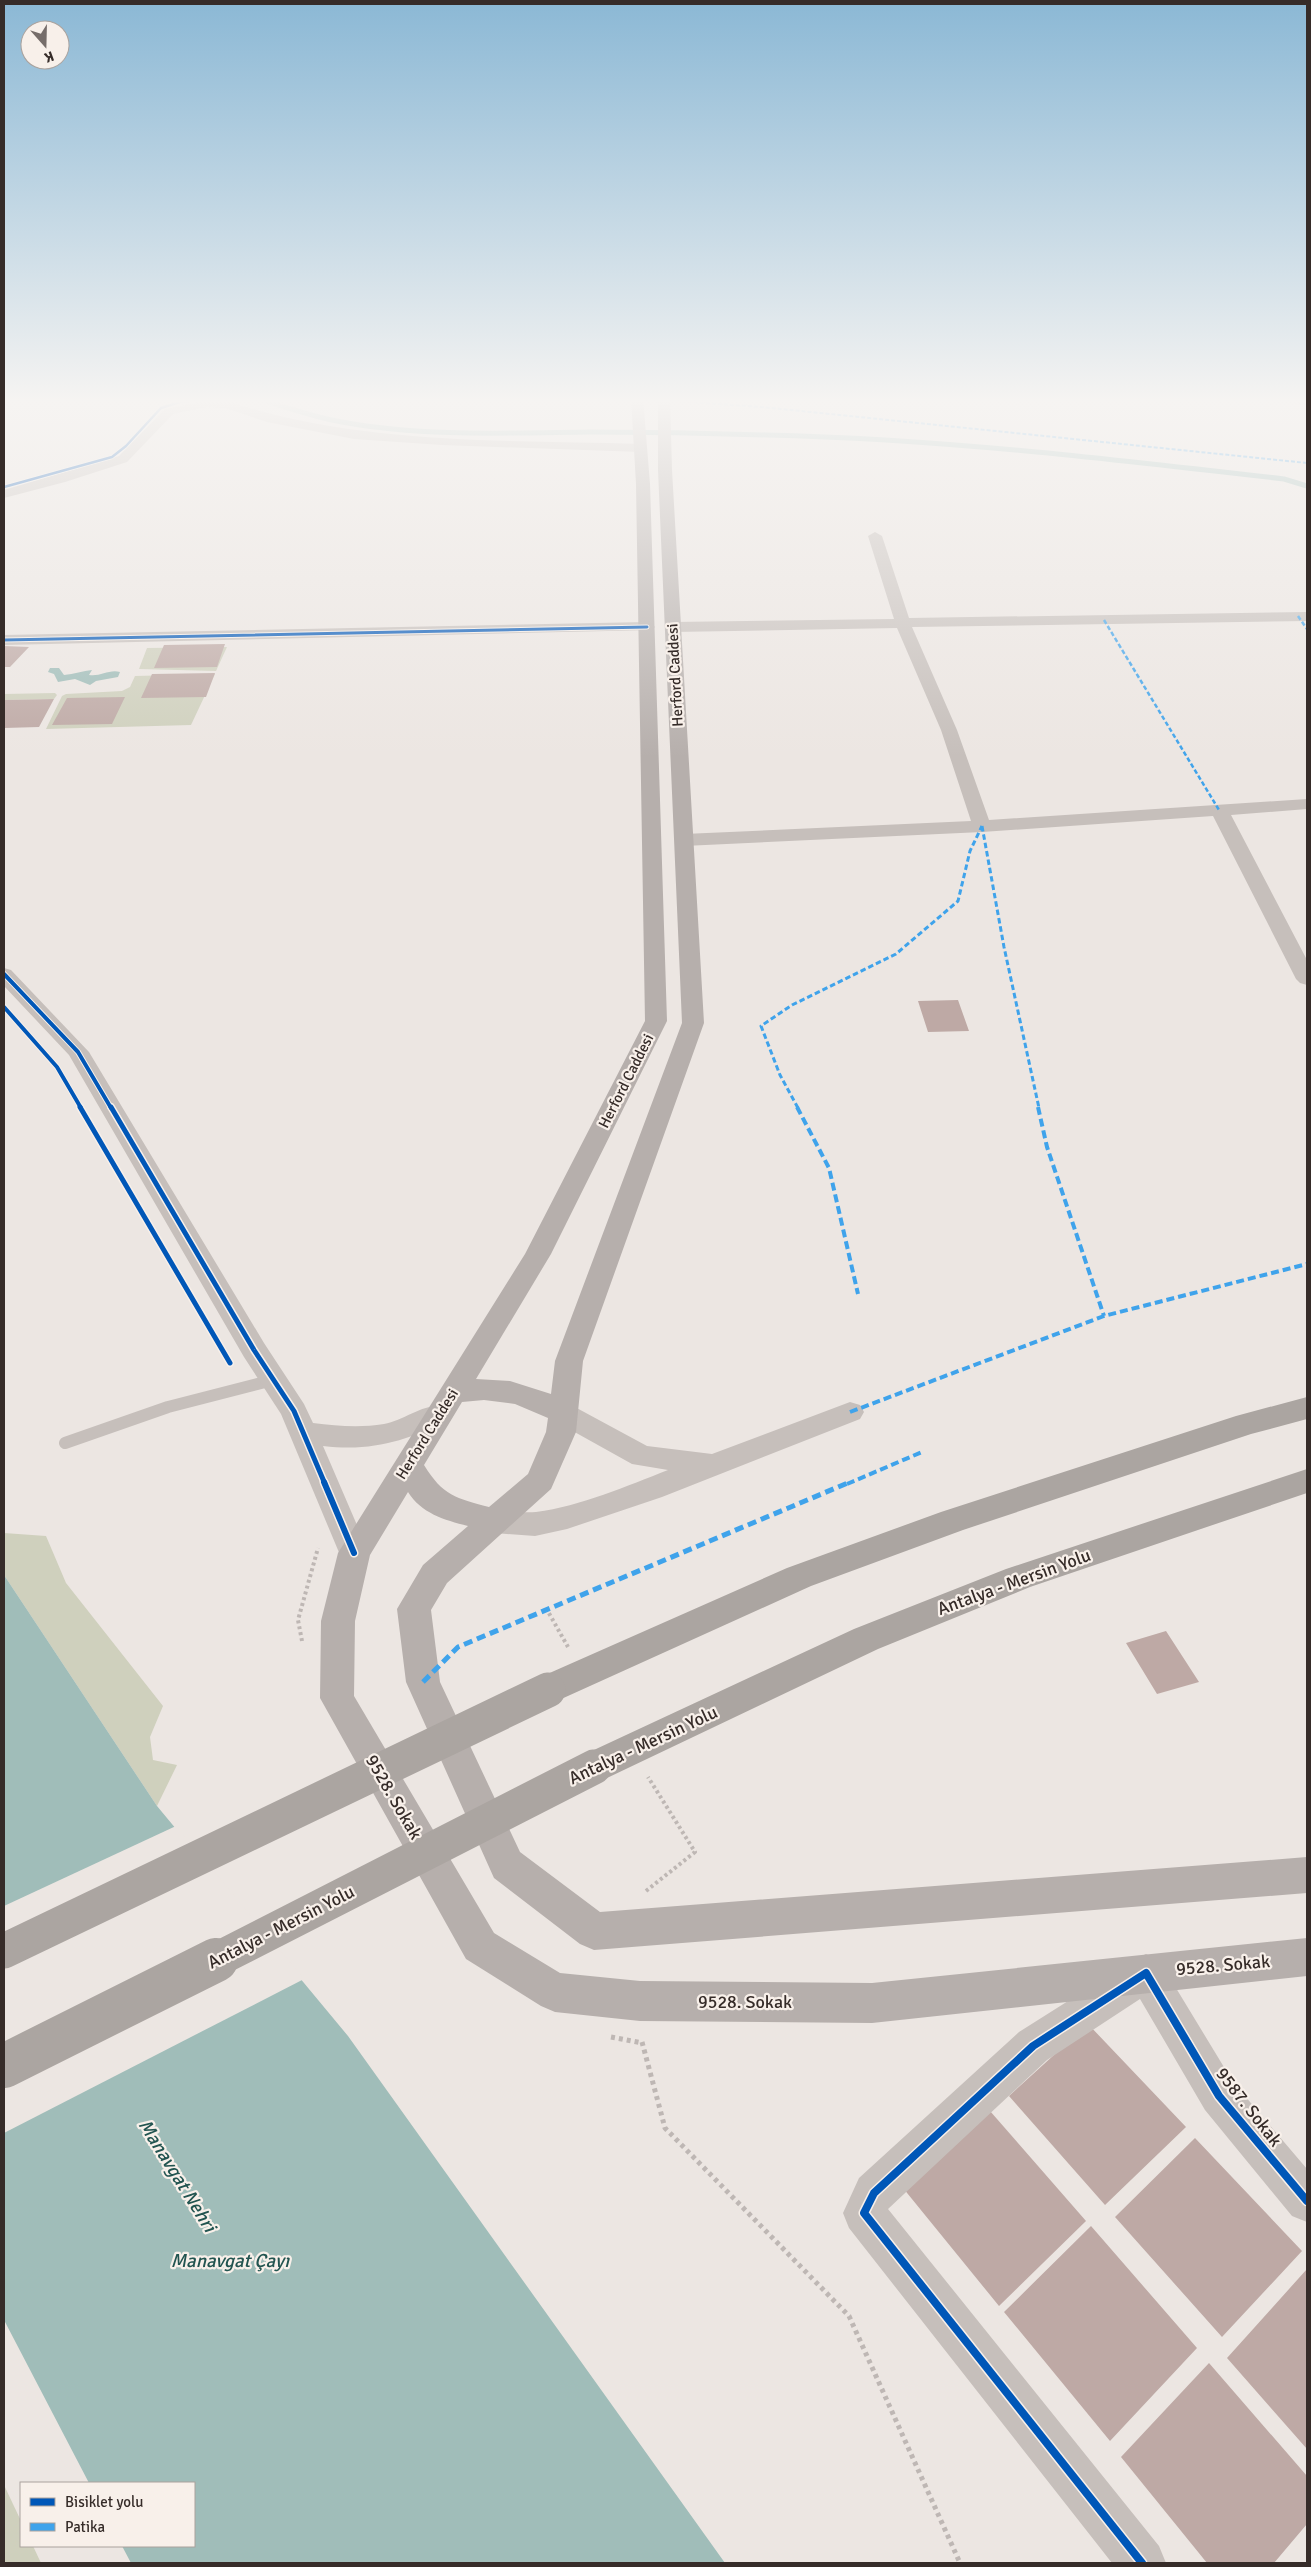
<svg xmlns="http://www.w3.org/2000/svg" width="1311" height="2567" viewBox="0 0 1311 2567" font-family="Signika,sans-serif">
	<style>
		.green { fill: #cfd0bd }
		.water { fill: #a0bdb9 }
		.pier { fill: #ece6e2 }
		.lines { fill: none; stroke-linecap: round; stroke-linejoin: round }
		.stream { stroke: #a0bdb9; stroke-width: 5 }
		.building { fill: #bea9a5 }
		.path-far1 { stroke: #beb7b4; stroke-width: 4; stroke-dasharray: 3 3; stroke-linecap: butt }
		.path { stroke: #beb7b4; stroke-width: 5; stroke-dasharray: 4 4; stroke-linecap: butt }
		.lane { stroke: #c6bfbb; stroke-width: 12 }
		.street { fill: #c6bfbb; fill-rule: evenodd }
		.secondary { fill: #b6afac; fill-rule: evenodd }
		.highway { fill: #aba5a1; fill-rule: evenodd }
		.highway-bridge-far1 { stroke: #aba5a1; stroke-width: 35 }
		.highway-bridge { stroke: #aba5a1; stroke-width: 44 }
		.quiet-far4 { stroke: #3fa3eb; stroke-width: 2; stroke-dasharray: 4 2; stroke-linecap: butt }
		.quiet-far3 { stroke: #3fa3eb; stroke-width: 2.5; stroke-dasharray: 4.5 2.5; stroke-linecap: butt }
		.quiet-far2 { stroke: #3fa3eb; stroke-width: 3; stroke-dasharray: 5.5 3; stroke-linecap: butt }
		.quiet-far1 { stroke: #3fa3eb; stroke-width: 4; stroke-dasharray: 8 4; stroke-linecap: butt }
		.quiet { stroke: #3fa3eb; stroke-width: 5; stroke-dasharray: 9 5; stroke-linecap: butt }
		.cycleway-far5-casing { stroke: #f8f0ea; stroke-width: 4 }
		.cycleway-far4-casing { stroke: #f8f0ea; stroke-width: 5 }
		.cycleway-far3-casing { stroke: #f8f0ea; stroke-width: 6 }
		.cycleway-far2-casing { stroke: #f8f0ea; stroke-width: 8 }
		.cycleway-far1-casing { stroke: #f8f0ea; stroke-width: 9 }
		.cycleway-casing { stroke: #f8f0ea; stroke-width: 11 }
		.cycleway-far5 { stroke: #0057b8; stroke-width: 2.5 }
		.cycleway-far4 { stroke: #0057b8; stroke-width: 3 }
		.cycleway-far3 { stroke: #0057b8; stroke-width: 4 }
		.cycleway-far2 { stroke: #0057b8; stroke-width: 5 }
		.cycleway-far1 { stroke: #0057b8; stroke-width: 6 }
		.cycleway { stroke: #0057b8; stroke-width: 8 }
		.labels { text-anchor: middle; stroke-width: 4.5; stroke-linejoin: round; paint-order: stroke }
		.street-label { font-size: 15px; fill: #362c29; stroke: #f8f0ea }
		.near-street-label { font-size: 18px; fill: #362c29; stroke: #f8f0ea }
		.near-water-label { font-size: 19px; font-style: italic; fill: #225450; stroke: #f8f0ea }
	</style>
	<rect width="100%" height="100%" fill="#ece6e2"/>
	<path class="green" d="M227,647L216,671L139,669L147,648Z
		M215,674L191,725L46,729L62,696L66,694L122,691L130,687L135,676Z
		M55,693L57,695L54,699L4,700V694Z
		M4,1533L46,1536L66,1583L163,1706L150,1737L153,1760L177,1765L157,1806L4,1575Z
		M4,2485L21,2521V2546H33L41,2563H4Z"/>
	<path class="water" d="M50,668H59L64,675C74,674 83,671 92,670L89,675C100,677 109,669 120,672L118,677L96,681L90,685L75,679L58,682L54,674L48,672Z
		M4,1575L157,1806L348,2036L725,2563H131L122,2546H194V2483H89L4,2320Z"/>
	<path class="pier" d="M176,1826L304,1979L4,2133V1906Z"/>
	<g class="lines">
		<path class="stream" d="M257,398C285,407 313,417 342,422C424,437 508,433 590,432C649,432 708,433 767,435C940,439 1112,459 1284,479L1307,486"/>
	</g>
	<path class="building" d="M225,644L217,667L154,668L164,645Z
		M4,646L29,647L10,667H4Z
		M215,673L206,697L141,698L152,674Z
		M125,697L112,724L52,725L67,698Z
		M54,699L39,727L4,728V700Z
		M958,1000L969,1031L928,1032L918,1001Z
		M1166,1631L1199,1682L1157,1694L1126,1643Z
		M1088,2024L1186,2127L1105,2205L1009,2096Z
		M990,2111L1086,2221L999,2306L903,2188Z
		M1195,2138L1302,2251L1222,2337L1115,2217Z
		M1091,2226L1197,2348L1110,2441L1004,2312Z
		M1307,2269V2449L1227,2358Z
		M1209,2363L1307,2476V2524L1274,2563H1207L1121,2457Z"/>
	<g class="lines">
		<path class="path-far1" d="M546,1608L568,1647
			M302,1641L298,1620L318,1548
			M646,1891L695,1852L648,1777"/>
		<path class="path" d="M611,2037L642,2043
			M642,2042L665,2128L849,2316L960,2563"/>
		<path class="lane" d="M65,1443L168,1407L273,1380"/>
		<path class="street" d="M231,398H245L236,404C366,445 506,440 641,444L647,448L641,452L442,445L354,439L267,422L225,408L207,407L173,414L127,462L65,482L4,498V490L119,456L165,409L207,401H224Z
			M1261,398L1307,399V405L1267,401Z
			M875,532L882,536L909,618L1307,612V621L912,627L957,730L989,820L1307,799V809L1231,815L1307,960V985L1300,983L1296,979L1213,816L982,832L684,846L677,844L675,840L677,836L684,834L971,821L941,730L897,628L673,632L665,627L673,622L894,619L868,536Z
			M647,622L652,624L655,627L652,630L4,645V635Z
			M4,968L11,970L89,1052L264,1343L304,1404L313,1423C337,1426 360,1428 384,1424C406,1420 427,1400 450,1407L454,1414L450,1421C405,1440 374,1452 323,1446L369,1553L365,1562L354,1565L343,1562L281,1414L244,1357L69,1055L4,986Z
			M563,1402L573,1406L647,1446L712,1454L850,1402L860,1405L864,1412L860,1419L662,1497L567,1529L535,1536L494,1533L483,1529L479,1521L483,1513C501,1507 518,1514 536,1512C581,1506 627,1486 668,1470L632,1464L553,1420L549,1413L553,1406Z
			M1146,1954L1159,1960L1233,2082L1307,2169V2222L1292,2216L1205,2110L1140,1999L1047,2060L888,2209L1159,2546L1166,2563H1112L849,2228L843,2213L859,2178L1019,2032L1133,1960Z"/>
		<path class="secondary" d="M631,398H643L650,484L667,1021L551,1254L476,1379L510,1381L551,1394L555,1361L682,1023L658,470V398H670L672,470L704,1023L583,1361L576,1432L551,1489L447,1583L431,1610L440,1682L520,1852L600,1912L1307,1857V1893L594,1950L580,1944L494,1878L406,1682L397,1609L423,1565L468,1526C444,1520 421,1513 408,1492L370,1555L355,1621L354,1696L494,1933L560,1973L640,1981L872,1983L1307,1938V1976L872,2023L640,2021L555,2012L541,2006L466,1959L320,1698L321,1621L338,1553L525,1254L645,1021L636,484ZM484,1400L515,1404L548,1418L546,1432L528,1474L489,1507C456,1498 443,1496 424,1465L462,1402Z"/>
		<path class="highway" d="M1307,1397V1419L1251,1434L963,1530L811,1586L548,1705L536,1701L531,1690L536,1679L787,1568L941,1512L1236,1416Z
			M1307,1469V1493L1030,1587L878,1649L607,1778L594,1783L581,1778L576,1767L581,1756L854,1629L1006,1569Z"/>
		<path class="highway-bridge-far1" d="M4,1951L548,1690
			M214,1961L594,1767"/>
		<path class="highway-bridge" d="M4,2066L216,1960"/>
		<path class="quiet-far4" d="M664,400L762,407L1307,463"/>
		<path class="quiet-far3" d="M1298,616L1307,629
			M1104,620L1219,810"/>
		<path class="quiet-far2" d="M982,826L1004,947L1039,1108
			M798,1108L780,1075L761,1026L792,1005L896,954L958,901L970,851L982,826"/>
		<path class="quiet-far1" d="M797,1107L829,1168L858,1294
			M1038,1107L1047,1147L1104,1316
			M850,1412L1104,1316L1307,1264
			M847,1484L922,1452"/>
		<path class="quiet" d="M423,1682L458,1647L850,1482"/>
		<defs>
			<path id="cycleway-far5" d="M4,487L112,457L126,446L161,408L180,402L218,398"/>
			<path id="cycleway-far4" d="M4,640L647,627"/>
			<path id="cycleway-far3" d="M4,974L78,1052L111,1108
				M4,1007L57,1067L81,1108"/>
			<path id="cycleway-far2" d="M80,1107L230,1363
				M111,1107L254,1350L294,1411L325,1484"/>
			<path id="cycleway-far1" d="M324,1482L354,1553"/>
			<path id="cycleway" d="M1142,2563L864,2213L874,2193L1033,2046L1146,1973L1219,2096L1307,2201"/>
		</defs>
		<use href="#cycleway-far5" class="cycleway-far5-casing"/>
		<use href="#cycleway-far4" class="cycleway-far4-casing"/>
		<use href="#cycleway-far3" class="cycleway-far3-casing"/>
		<use href="#cycleway-far2" class="cycleway-far2-casing"/>
		<use href="#cycleway-far1" class="cycleway-far1-casing"/>
		<use href="#cycleway" class="cycleway-casing"/>
		<use href="#cycleway-far5" class="cycleway-far5"/>
		<use href="#cycleway-far4" class="cycleway-far4"/>
		<use href="#cycleway-far3" class="cycleway-far3"/>
		<use href="#cycleway-far2" class="cycleway-far2"/>
		<use href="#cycleway-far1" class="cycleway-far1"/>
		<use href="#cycleway" class="cycleway"/>
	</g>
	<linearGradient id="sky" x2="0" y2="1"><stop stop-color="#8bb8d5"/><stop offset="0.53" stop-color="#f6f4f2"/><stop offset="1" stop-color="#f6f4f2" stop-opacity="0"/></linearGradient>
	<rect width="1311" height="757" fill="url(#sky)"/>
	<g class="labels">
		<g class="street-label">
			<text transform="translate(675 675) rotate(-93)" y="5">Herford Caddesi</text>
			<text transform="translate(626 1081) rotate(-63)" y="5">Herford Caddesi</text>
			<text transform="translate(427 1434) rotate(-58)" y="5">Herford Caddesi</text>
		</g>
		<g class="near-street-label">
			<text transform="translate(1014 1582) rotate(-20)" y="6">Antalya - Mersin Yolu</text>
			<text transform="translate(643 1745) rotate(-25)" y="6">Antalya - Mersin Yolu</text>
			<text transform="translate(394 1797) rotate(60)" y="6">9528. Sokak</text>
			<text transform="translate(281 1927) rotate(-27)" y="6">Antalya - Mersin Yolu</text>
			<text transform="translate(1223 1965) rotate(-5)" y="6">9528. Sokak</text>
			<text x="745" y="2008">9528. Sokak</text>
			<text transform="translate(1249 2107) rotate(52)" y="6">9587. Sokak</text>
		</g>
		<g class="near-water-label">
			<text transform="translate(178 2175) rotate(58)" y="7">Manavgat Nehri</text>
			<text x="230" y="2267">Manavgat Çayı</text>
		</g>
	</g>
	<rect width="1311" height="2567" fill="none" stroke="#362c29" stroke-width="10"/>
	<rect x="20" y="2482" width="175" height="65" fill="#f8f0ea" stroke="#aaa29d"/>
	<rect x="30" y="2498" width="25" height="8" fill="#0057b8" stroke="#aaa29d"/>
	<text x="65" y="2507" font-size="15" fill="#362c29">Bisiklet yolu</text>
	<rect x="30" y="2523" width="25" height="8" fill="#3fa3eb" stroke="#aaa29d"/>
	<text x="65" y="2532" font-size="15" fill="#362c29">Patika</text>
	<g transform="translate(45 45) rotate(160)"><circle r="24" fill="#f8f0ea" stroke="#aaa29d"/>
	<path d="M0-4L9 19L0 12L-9 19Z" fill="#766d6a"/>
	<text y="-8" font-size="14" font-weight="bold" text-anchor="middle" fill="#362c29">K</text>
	</g>
</svg>
